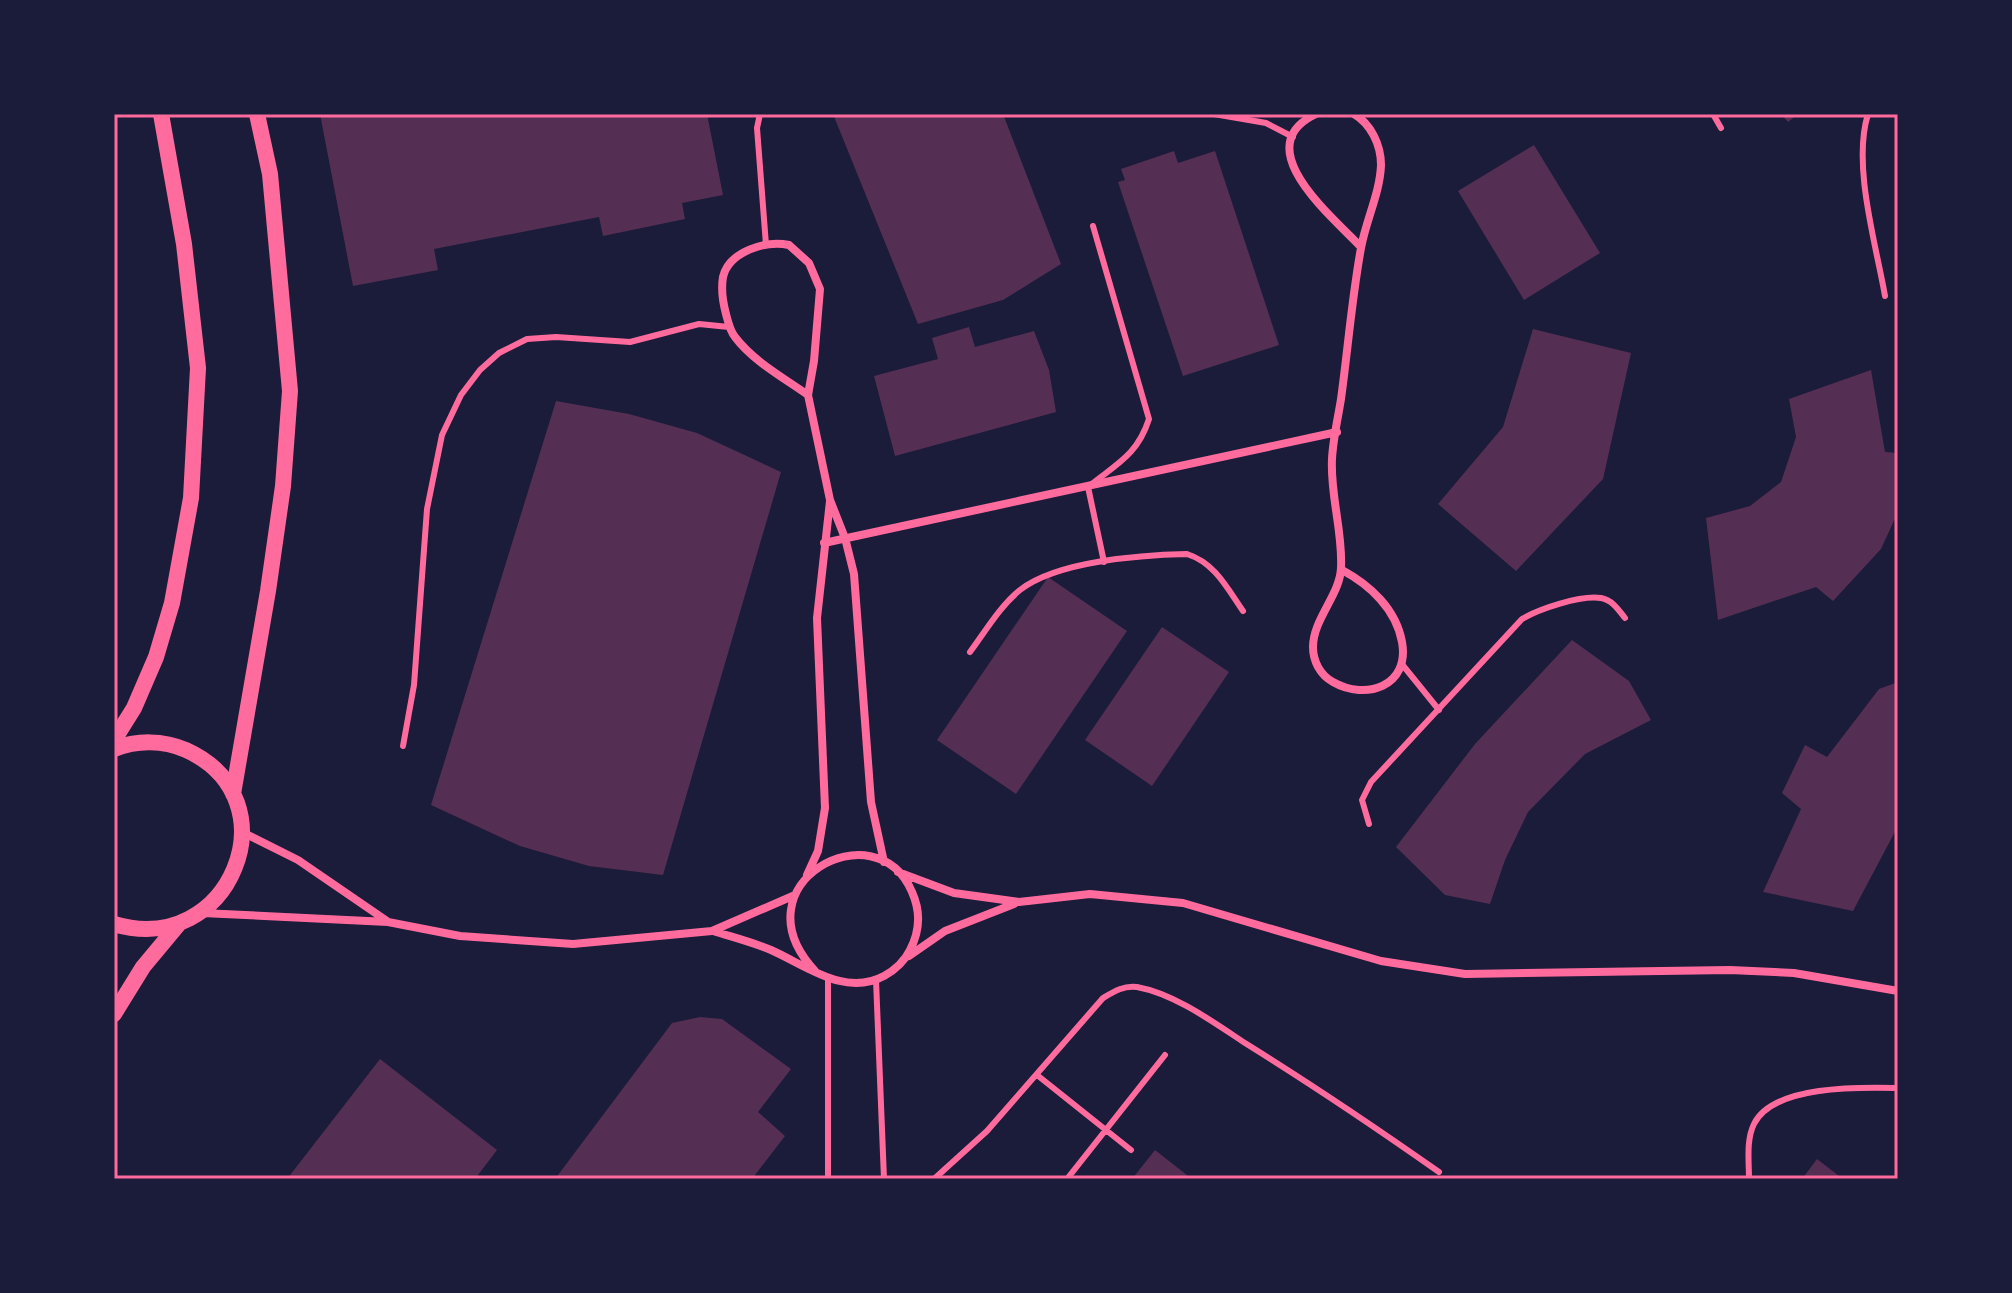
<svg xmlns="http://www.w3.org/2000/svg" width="2012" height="1293" viewBox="0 0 2012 1293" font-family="'Noto Sans',sans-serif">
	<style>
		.building { fill: #542f53 }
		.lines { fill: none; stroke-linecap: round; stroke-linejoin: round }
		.service { stroke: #ff6b9d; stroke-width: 6 }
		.minor { stroke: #ff6b9d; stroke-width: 8 }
		.secondary { stroke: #ff6b9d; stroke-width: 16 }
		.neatline { fill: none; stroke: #ff6b9d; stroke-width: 3 }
	</style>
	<rect width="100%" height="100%" fill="#1b1b3a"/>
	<path class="building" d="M320,114H707L723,195L682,203L685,219L603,236L599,217L434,249L438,270L353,286Z
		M833,114H1003L1061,264L1003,300L918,324Z
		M1781,114H1798L1788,122Z
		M1534,145L1600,253L1524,300L1458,191Z
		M1174,151L1178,163L1215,151L1279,345L1183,376L1118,182L1125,180L1121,169Z
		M969,327L975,347L1034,331L1049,370L1056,412L895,456L874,376L938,359L932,338Z
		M1533,329L1631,353L1603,479L1516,571L1438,504L1503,427Z
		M1871,370L1885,452L1898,453V512L1881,549L1833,601L1816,587L1718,620L1706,518L1750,506L1781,482L1796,437L1789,399Z
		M556,401L629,414L697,433L781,472L663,875L589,866L520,846L431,805Z
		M1048,577L1127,631L1016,794L937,740Z
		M1162,627L1229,672L1152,786L1085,740Z
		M1572,640L1629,681L1651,720L1585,754L1528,812L1505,860L1490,904L1445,895L1396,847L1475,744Z
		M1898,682V826L1853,911L1763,892L1801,809L1782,793L1805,745L1827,757L1879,689Z
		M700,1017L722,1019L791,1069L758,1112L785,1136L752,1179H555L672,1023Z
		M380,1059L497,1150L475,1179H287Z
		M1155,1150L1192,1179H1132Z
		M1817,1159L1843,1179H1802Z"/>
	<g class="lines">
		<path class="service" d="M760,114L757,128L766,245
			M1214,114L1266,123L1293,137
			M1713,114L1721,128
			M1868,114C1852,165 1876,244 1885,296
			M1093,226L1149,419C1137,456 1116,464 1088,487L1104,562
			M970,652C985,632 1000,606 1020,590C1057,561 1141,555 1187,554C1215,563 1227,588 1243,611
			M1401,663L1439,710
			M403,746L414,685L427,509L442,435L461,395L480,370L499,353L527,339L556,337L630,342L699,324L729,327
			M1369,824L1362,800L1371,782L1522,619C1539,609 1580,595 1601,598C1612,600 1618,609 1625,618
			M876,980L884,1179
			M1037,1075L1131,1150
			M828,1179V978
			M934,1179L987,1131L1103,998C1113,992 1124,985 1137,987C1175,994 1213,1022 1245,1043C1311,1084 1375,1127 1439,1172
			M1067,1179L1165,1055
			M1749,1179C1749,1161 1746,1140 1754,1124C1773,1085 1860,1087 1898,1088"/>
		<path class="minor" d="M1316,114C1246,147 1333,217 1361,247
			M808,395C784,378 753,361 735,337C730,331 728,322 726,314C723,303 721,289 723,277C729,251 767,240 789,245L809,263L820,289L814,361L808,395L830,500L845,538L854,574L871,802L884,862
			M824,543L1337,432
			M1342,570C1370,585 1396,609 1402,642C1410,686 1366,701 1333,682C1320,675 1313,661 1313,647C1313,619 1340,595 1341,568C1343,532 1330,495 1332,459C1333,439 1338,418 1341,399C1348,348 1352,297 1361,248C1366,220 1380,193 1381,165C1381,145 1371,124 1354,114
			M242,832L298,860L387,921
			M898,872L954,893L1019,902L1090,894L1183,903L1381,961L1465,974L1730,970L1794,973L1898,991
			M807,875L818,851L825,808L817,618L830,501
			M202,913L388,922L460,936L573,944L712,931L795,895
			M713,931C732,937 752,942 771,950C807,966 845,997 884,976C895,970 904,962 910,950C920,931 921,912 912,892C876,807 734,884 815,971
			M909,956L945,931L1014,904"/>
		<path class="secondary" d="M114,740L134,708L156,657L172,603L191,498L198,368L184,244L161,114
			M114,749C137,740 163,740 186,750C295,799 230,959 114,924
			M233,794L268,591L283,486L290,391L270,174L257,114
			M114,1014L143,967L178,925"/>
	</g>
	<rect width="2012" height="1293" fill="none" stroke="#1b1b3a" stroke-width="232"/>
	<rect x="116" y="116" width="1780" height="1061" class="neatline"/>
</svg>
